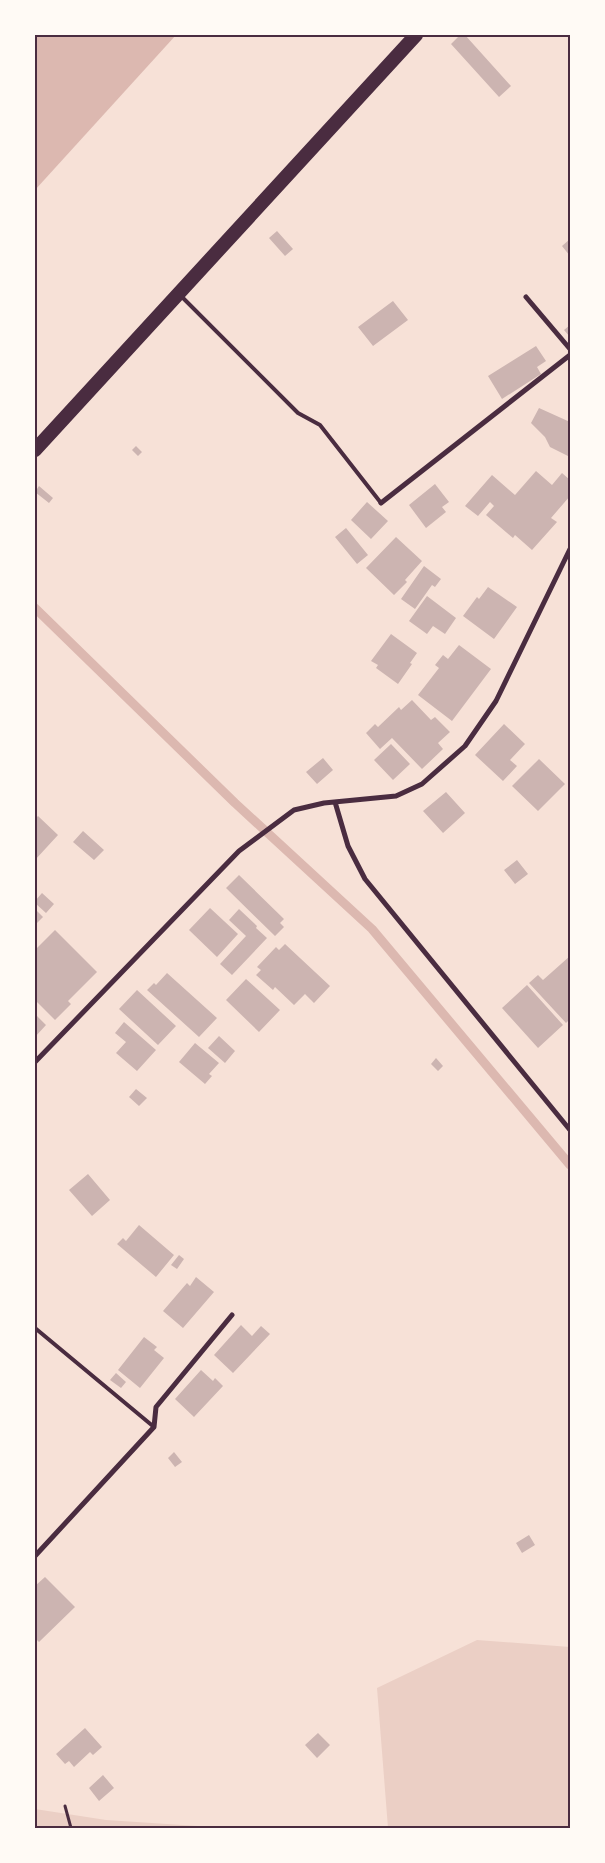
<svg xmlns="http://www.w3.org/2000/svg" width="605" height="1863" viewBox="0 0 605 1863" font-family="Jost,sans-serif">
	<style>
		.green { fill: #ebcfc5 }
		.water { fill: #dcb8b0 }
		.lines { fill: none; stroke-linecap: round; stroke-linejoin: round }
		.stream { stroke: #dcb8b0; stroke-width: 9 }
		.building { fill: #ccb4b1 }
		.path { stroke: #4a2c40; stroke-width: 3 }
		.service { stroke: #4a2c40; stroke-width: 4 }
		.minor { stroke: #4a2c40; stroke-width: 5 }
		.trunk { stroke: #4a2c40; stroke-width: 14 }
		.neatline { fill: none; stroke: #4a2c40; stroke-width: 2 }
	</style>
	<rect width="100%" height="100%" fill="#f7e1d7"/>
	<path class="green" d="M477,1640L570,1647V1828H388L377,1688Z
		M35,1809L106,1820L228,1828H35Z"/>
	<path class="water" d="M35,35H176L35,190Z"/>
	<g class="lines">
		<path class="stream" d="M35,608L235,803L372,929L570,1165"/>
	</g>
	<path class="building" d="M460,35H465L511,86L499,97L451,44Z
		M277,231L293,249L285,256L269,238Z
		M570,239V256L562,246Z
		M393,301L408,320L373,346L358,327Z
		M570,325V337L564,330Z
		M536,346L546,361L537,367L541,374L502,399L488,376Z
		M539,408L570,422V457L550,447L545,437L531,423Z
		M136,446L142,452L138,456L132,450Z
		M536,471L552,485L562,473L570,480V496L551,518L557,522L532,550L515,535L513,538L486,515L494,506L490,502L478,516L465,506L492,475L515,495Z
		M435,484L449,502L442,507L446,512L426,528L409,505Z
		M39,486L53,498L49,503L35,492Z
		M367,502L388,521L371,539L351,520Z
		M346,528L368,555L357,564L335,537Z
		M396,537L422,561L405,580L407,582L394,595L366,568Z
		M424,566L441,579L435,587L432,585L415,609L401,599Z
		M488,587L517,607L494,639L463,616L477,597L479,599Z
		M427,596L456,618L445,634L433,626L427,634L409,621Z
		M391,634L417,653L410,663L412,664L398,684L376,668L378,665L371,661Z
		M459,645L491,669L452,721L418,695L439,668L435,665L443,655L448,659Z
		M412,700L431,720L435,717L450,732L438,743L443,749L422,769L392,738L380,749L366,733L375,724L378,727L399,707L401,710Z
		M504,724L525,744L510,760L517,766L503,781L475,755Z
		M391,744L410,764L393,780L374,760Z
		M323,758L333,770L317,784L306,772Z
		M539,759L565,784L538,811L512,786Z
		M446,792L465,813L443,833L423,811Z
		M38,816L58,835L35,860V819Z
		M83,831L104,850L94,860L73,842Z
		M517,860L528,874L515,884L504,870Z
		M239,875L284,919L280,923L284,927L275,936L226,888Z
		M42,893L54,904L46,913L35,903V901Z
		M210,908L238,934L217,957L189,930Z
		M35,909L43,917L35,925Z
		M239,909L257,926L256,928L267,938L232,975L220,964L246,936L229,920Z
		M55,930L97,972L68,1001L71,1004L55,1020L35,1000V950Z
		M285,944L330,986L314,1003L305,994L294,1005L275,987L273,990L256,975L261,970L257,967L276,947L279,950Z
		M570,956V1019L566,1023L529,983L538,975L543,980Z
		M167,973L217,1018L199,1037L147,990L154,983L156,985Z
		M246,979L280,1010L259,1032L226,1000Z
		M527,985L563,1025L538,1048L502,1008Z
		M137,990L176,1026L158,1045L119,1009Z
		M35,1014L46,1025L35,1037Z
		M124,1022L156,1050L137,1071L116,1053L126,1042L115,1033Z
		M219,1036L235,1051L225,1063L208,1048Z
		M195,1043L219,1063L209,1074L212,1076L205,1084L179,1062Z
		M436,1058L443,1066L438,1071L431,1064Z
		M136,1089L147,1098L139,1106L129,1097Z
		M88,1174L110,1200L92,1216L69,1190Z
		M139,1225L174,1255L156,1277L117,1244L123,1238L126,1241Z
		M179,1255L184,1259L177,1269L171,1265Z
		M196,1277L214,1292L183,1328L163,1311L187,1283L190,1286Z
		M241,1325L252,1336L261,1326L270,1334L233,1373L214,1355Z
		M144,1337L157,1347L154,1350L164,1358L140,1388L118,1370Z
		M201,1370L213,1381L215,1378L223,1386L194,1417L175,1399Z
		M116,1373L126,1382L121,1388L110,1380Z
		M174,1452L182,1462L175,1467L168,1458Z
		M529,1535L535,1545L522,1553L516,1543Z
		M45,1577L75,1607L39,1642L35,1638V1586Z
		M85,1728L102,1747L93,1755L90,1752L74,1767L69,1761L65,1764L56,1754Z
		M318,1733L330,1745L317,1758L305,1745Z
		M103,1775L114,1788L99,1801L89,1788Z"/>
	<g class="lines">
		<path class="path" d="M65,1806L71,1828"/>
		<path class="service" d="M181,296L298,413L320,425L381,503
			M35,1328L154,1427"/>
		<path class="minor" d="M526,297L570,349
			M381,503L570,355
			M335,802L348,846L365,879L570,1130
			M35,1062L239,851L294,810L324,803L396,796L422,784L465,746L496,701L570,549
			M35,1556L154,1427L156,1407L232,1315"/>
		<path class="trunk" d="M35,450L416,35"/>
	</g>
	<rect width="605" height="1863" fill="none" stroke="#fffaf5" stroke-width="72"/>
	<rect x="36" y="36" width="533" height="1791" class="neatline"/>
</svg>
